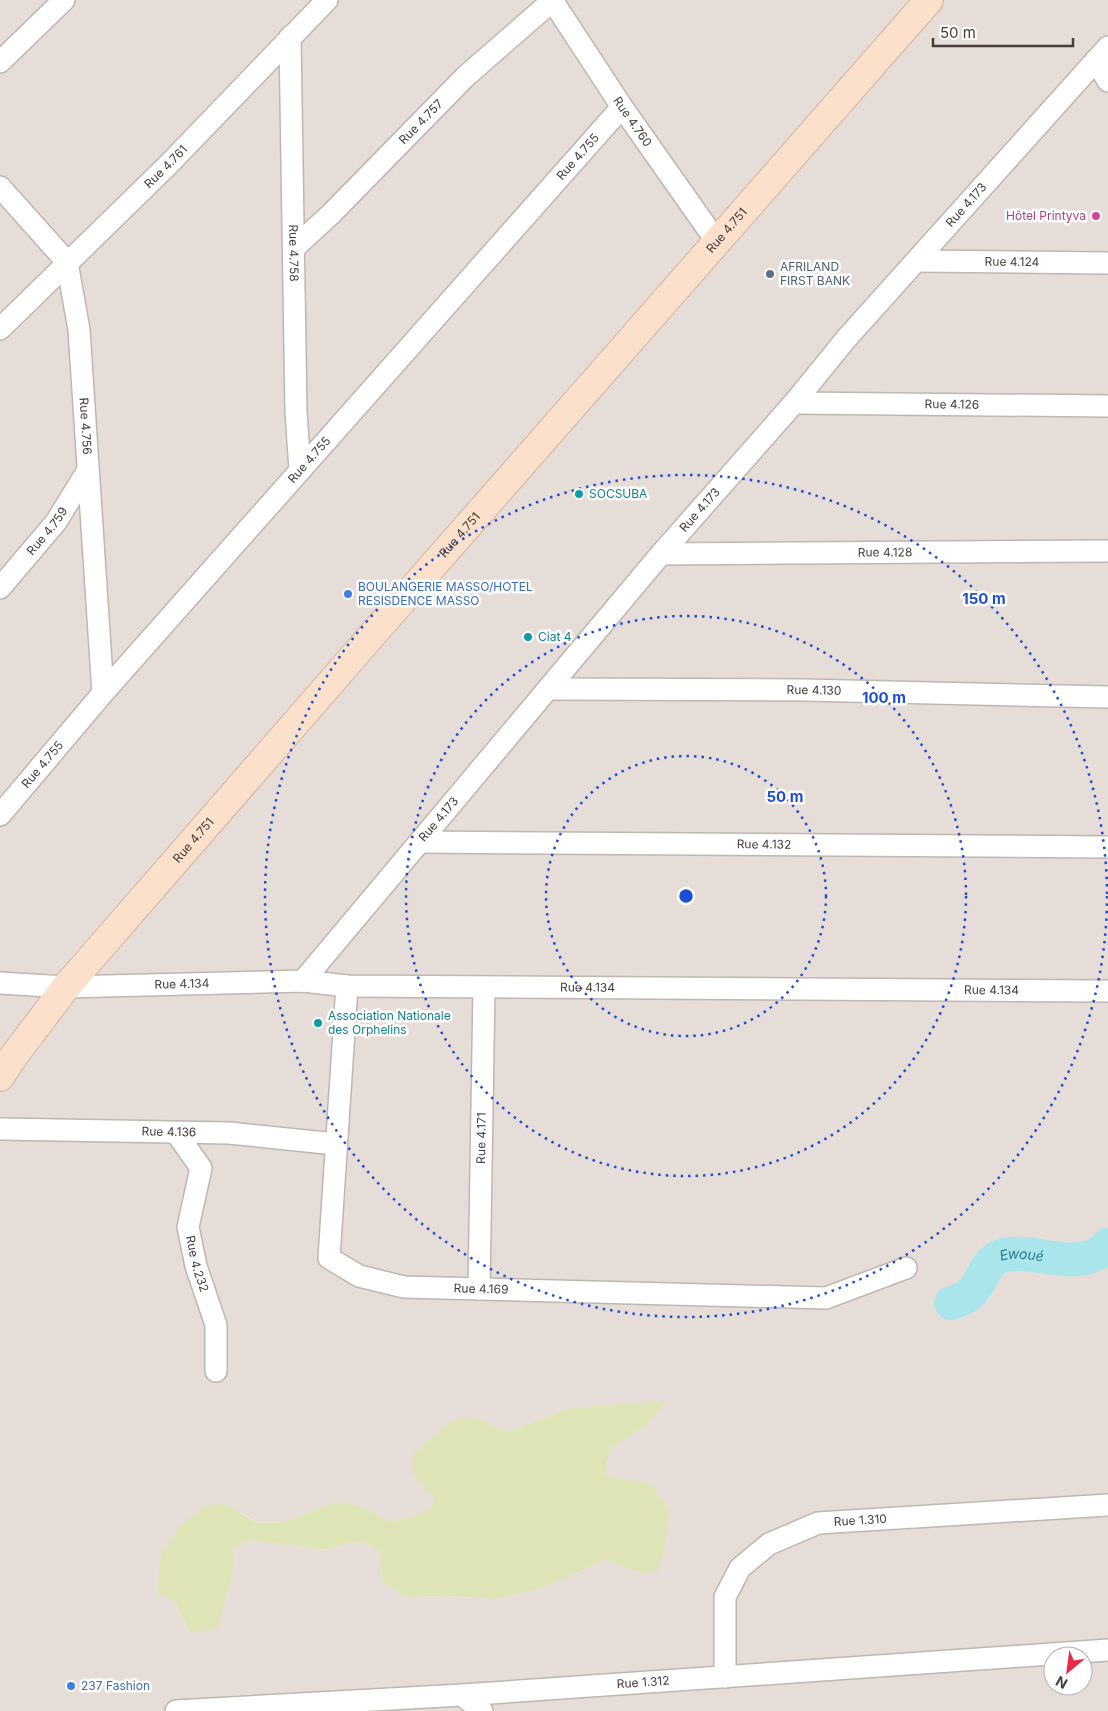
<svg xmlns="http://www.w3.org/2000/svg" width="1108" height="1711" viewBox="0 0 1108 1711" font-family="Inter,sans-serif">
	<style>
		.residential { fill: #e7ddd8; fill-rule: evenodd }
		.green { fill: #dee4b5 }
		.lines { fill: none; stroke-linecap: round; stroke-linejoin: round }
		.river { stroke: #aae5eb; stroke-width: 34 }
		.street-casing { stroke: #c1b5af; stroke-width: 24 }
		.secondary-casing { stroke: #d3b49e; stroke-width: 30 }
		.street { stroke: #fff; stroke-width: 21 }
		.secondary { stroke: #fbe0cc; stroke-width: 28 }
		.ring { fill: none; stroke: #1d4ed8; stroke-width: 2.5; stroke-dasharray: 2.5 5 }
		.hotel-dot { fill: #d1479c; stroke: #fff; stroke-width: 2 }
		.service-dot { fill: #5c6f8a; stroke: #fff; stroke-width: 2 }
		.culture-dot { fill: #0f9aa8; stroke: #fff; stroke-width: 2 }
		.shop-dot { fill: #3f7fe0; stroke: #fff; stroke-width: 2 }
		.labels { text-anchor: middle; stroke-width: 5; stroke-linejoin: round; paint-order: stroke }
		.street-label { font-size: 12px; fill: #473c38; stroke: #fff }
		.hotel-label { font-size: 12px; fill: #b23c85; stroke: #fff; text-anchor: end }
		.service-label { font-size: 12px; fill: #4e5e75; stroke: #fff; text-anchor: start }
		.culture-label { font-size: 12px; fill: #0d838f; stroke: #fff; text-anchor: start }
		.shop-label { font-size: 12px; fill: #366cbe; stroke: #fff; text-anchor: start }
		.water-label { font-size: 14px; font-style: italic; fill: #2f7c84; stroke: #fff }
		.centre { fill: #1d4ed8; stroke: #fff; stroke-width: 2.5 }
		.ring-label { font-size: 15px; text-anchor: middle; font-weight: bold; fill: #1d4ed8; stroke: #fff; stroke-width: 5; stroke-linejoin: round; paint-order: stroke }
	</style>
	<rect width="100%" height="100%" fill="#f3ede9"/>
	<path class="residential" d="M0,0H1108V1711H0ZM571,1408L648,1424L610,1449L605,1476L651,1484L640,1573L606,1560L534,1591L494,1599L448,1596L406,1597L383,1582L378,1549L357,1541L326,1550L248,1540L233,1549V1572L191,1634L175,1602L240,1512L258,1523L285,1522L335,1502L358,1505L392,1522L429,1511L435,1501L414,1474L474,1417L508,1431ZM1053,1656H1083V1686H1053Z"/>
	<path class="green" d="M666,1401L648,1424L610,1449L605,1475L651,1484L669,1511L665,1546L658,1571L640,1573L606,1560L534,1591L494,1599L448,1596L406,1597L383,1582L378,1549L357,1541L326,1550L248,1540L233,1549V1572L218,1627L191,1634L175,1602L157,1593L161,1553L181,1525L206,1505L224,1504L258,1523L285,1522L335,1502L358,1505L392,1522L428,1511L435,1501L413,1474V1455L452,1420L474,1417L508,1431L571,1408Z"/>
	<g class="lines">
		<path class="river" id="s1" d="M951,1303C957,1301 964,1299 969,1295C983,1284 984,1260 1004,1255C1039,1248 1080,1275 1108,1245"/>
		<defs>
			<g id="street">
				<path id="s2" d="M552,0L622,107L717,242"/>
				<path id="s3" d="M290,37L296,412L300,470"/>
				<path d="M1096,60L1108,81"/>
				<path d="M0,62L64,0"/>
				<path id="s4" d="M0,187L67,262L79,330L103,693"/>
				<path id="s5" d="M294,248L331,214L465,77L552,1"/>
				<path id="s6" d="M916,261L1108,263"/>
				<path id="s7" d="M0,329L168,165L327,0"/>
				<path id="s8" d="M794,403L1108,406"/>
				<path id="s9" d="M661,554L1108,551"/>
				<path id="s10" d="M0,588L56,522L88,470"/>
				<path id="s11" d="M550,689L804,690L1108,697"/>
				<path id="s12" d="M0,815L103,693L622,107"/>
				<path id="s13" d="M420,842L1108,847"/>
				<path id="s14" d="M303,981L661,554L794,403L846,339L1108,47"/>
				<path id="s15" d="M0,983L66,987L303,981L347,986L1108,991"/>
				<path id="s16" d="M347,986L329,1258L359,1276L404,1287L826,1298L906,1268"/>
				<path id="s17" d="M0,1129L229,1133L336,1144"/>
				<path id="s18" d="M177,1134L201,1168L188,1227L196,1266L216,1325V1371"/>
				<path id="s19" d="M479,1289L484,987"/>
				<path id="s20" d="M725,1677V1597L740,1568L769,1544L818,1523L1108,1505"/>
				<path d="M462,1695L482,1711"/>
				<path id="s21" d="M176,1711L462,1695L1108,1650"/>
			</g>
			<g id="secondary">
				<path id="s22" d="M0,1077L16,1053L66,987L373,634L929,0"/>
			</g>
		</defs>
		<use href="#street" class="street-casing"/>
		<use href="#secondary" class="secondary-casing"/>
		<use href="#street" class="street"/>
		<use href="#secondary" class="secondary"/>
	</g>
	<g class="ring">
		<circle cx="686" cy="896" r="140"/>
		<circle cx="686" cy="896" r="280"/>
		<circle cx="686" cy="896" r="421"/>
	</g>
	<circle class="hotel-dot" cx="1096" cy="216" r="5"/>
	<circle class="service-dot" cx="770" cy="274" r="5"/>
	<g class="culture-dot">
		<circle cx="579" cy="494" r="5"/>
		<circle cx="528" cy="637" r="5"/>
		<circle cx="318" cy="1023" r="5"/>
	</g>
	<g class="shop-dot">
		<circle cx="348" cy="594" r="5"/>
		<circle cx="71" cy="1686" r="5"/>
	</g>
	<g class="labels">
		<g class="street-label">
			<text dy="4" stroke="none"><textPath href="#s5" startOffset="179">Rue 4.757</textPath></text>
			<text dy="4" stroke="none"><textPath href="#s2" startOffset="146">Rue 4.760</textPath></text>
			<text dy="4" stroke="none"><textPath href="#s12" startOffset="876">Rue 4.755</textPath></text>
			<text dy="4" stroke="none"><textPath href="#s7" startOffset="232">Rue 4.761</textPath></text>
			<text dy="4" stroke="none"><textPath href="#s14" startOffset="1021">Rue 4.173</textPath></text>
			<text dy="4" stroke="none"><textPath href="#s22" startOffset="1116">Rue 4.751</textPath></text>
			<text dy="4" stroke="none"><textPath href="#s3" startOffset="216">Rue 4.758</textPath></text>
			<text dy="4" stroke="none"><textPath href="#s6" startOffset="96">Rue 4.124</textPath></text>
			<text dy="4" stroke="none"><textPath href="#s8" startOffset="158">Rue 4.126</textPath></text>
			<text dy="4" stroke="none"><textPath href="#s4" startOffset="266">Rue 4.756</textPath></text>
			<text dy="4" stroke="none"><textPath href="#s12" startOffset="471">Rue 4.755</textPath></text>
			<text dy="4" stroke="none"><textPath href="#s14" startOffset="616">Rue 4.173</textPath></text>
			<text dy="4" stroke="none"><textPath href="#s10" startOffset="74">Rue 4.759</textPath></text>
			<text dy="4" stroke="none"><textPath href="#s22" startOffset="711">Rue 4.751</textPath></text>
			<text dy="4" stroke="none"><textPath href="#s9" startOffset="224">Rue 4.128</textPath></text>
			<text dy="4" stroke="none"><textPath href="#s11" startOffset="264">Rue 4.130</textPath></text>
			<text dy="4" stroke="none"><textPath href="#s12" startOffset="66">Rue 4.755</textPath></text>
			<text dy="4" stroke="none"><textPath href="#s14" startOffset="211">Rue 4.173</textPath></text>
			<text dy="4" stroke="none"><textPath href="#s22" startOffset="306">Rue 4.751</textPath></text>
			<text dy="4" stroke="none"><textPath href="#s13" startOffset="344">Rue 4.132</textPath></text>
			<text dy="4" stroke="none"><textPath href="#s15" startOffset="182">Rue 4.134</textPath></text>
			<text dy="4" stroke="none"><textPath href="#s15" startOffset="588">Rue 4.134</textPath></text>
			<text dy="4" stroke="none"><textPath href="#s15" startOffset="992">Rue 4.134</textPath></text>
			<text dy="4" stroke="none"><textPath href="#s17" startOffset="169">Rue 4.136</textPath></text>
			<text dy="4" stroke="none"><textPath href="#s19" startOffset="151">Rue 4.171</textPath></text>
			<text dy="4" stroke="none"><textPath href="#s18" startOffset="140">Rue 4.232</textPath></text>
			<text dy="4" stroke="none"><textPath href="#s16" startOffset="431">Rue 4.169</textPath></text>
			<text dy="4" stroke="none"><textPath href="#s20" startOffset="246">Rue 1.310</textPath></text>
			<text dy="4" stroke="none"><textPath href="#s21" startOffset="468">Rue 1.312</textPath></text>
		</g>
		<g class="hotel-label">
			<text x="1086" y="220">Hôtel Printyva</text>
		</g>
		<g class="service-label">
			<text x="780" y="271">AFRILAND<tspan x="780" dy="14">FIRST BANK</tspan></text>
		</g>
		<g class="culture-label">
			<text x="589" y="498">SOCSUBA</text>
			<text x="538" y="641">Ciat 4</text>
			<text x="328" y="1020">Association Nationale<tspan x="328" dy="14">des Orphelins</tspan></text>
		</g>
		<g class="shop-label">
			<text x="358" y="591">BOULANGERIE MASSO/HOTEL<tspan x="358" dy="14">RESISDENCE MASSO</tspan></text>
			<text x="81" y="1690">237 Fashion</text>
		</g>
		<g class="water-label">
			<text dy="5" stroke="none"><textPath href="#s1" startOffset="92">Ewoué</textPath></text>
		</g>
	</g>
	<circle cx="686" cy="896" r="8" class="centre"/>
	<g class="ring-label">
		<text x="984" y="604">150 m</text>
		<text x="884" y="703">100 m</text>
		<text x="785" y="802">50 m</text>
	</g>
	<g transform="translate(1068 1671) rotate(209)"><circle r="24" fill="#ffffff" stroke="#b5b1af"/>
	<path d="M0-4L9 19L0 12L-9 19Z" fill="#ea2a4a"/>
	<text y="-8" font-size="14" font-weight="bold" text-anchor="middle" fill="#473c38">N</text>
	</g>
	<path d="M933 38v8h140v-8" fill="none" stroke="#473c38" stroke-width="2.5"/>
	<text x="940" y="38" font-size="15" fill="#473c38" stroke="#ffffff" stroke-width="4" paint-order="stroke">50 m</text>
</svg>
